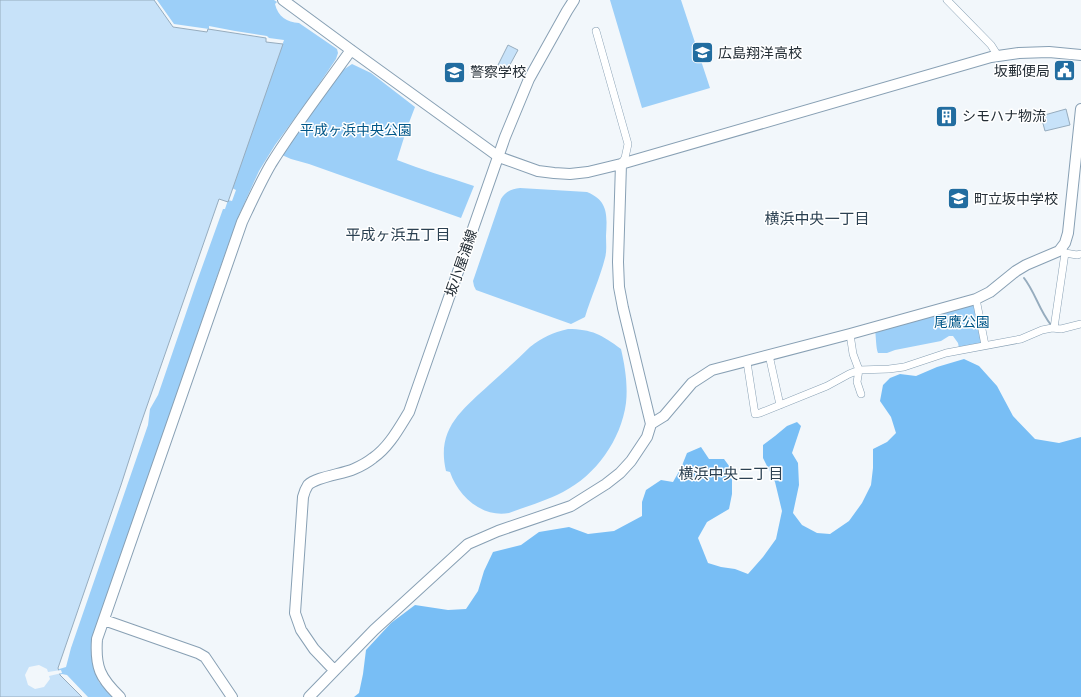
<svg xmlns="http://www.w3.org/2000/svg" width="1081" height="697" viewBox="0 0 1081 697" font-family="'Public Sans','Noto Sans JP',sans-serif">
	<style>
		.green { fill: #9ccff8 }
		.forest { fill: #78bef5 }
		.water { fill: #c7e2f9; stroke: #96acbe }
		.pier { fill: #f2f7fb }
		.lines { fill: none; stroke-linecap: round; stroke-linejoin: round }
		.stream { stroke: #96acbe; stroke-width: 2 }
		.street-casing { stroke: #88a0b4; stroke-width: 8 }
		.secondary-casing { stroke: #88a0b4; stroke-width: 12 }
		.street { stroke: #fff; stroke-width: 7 }
		.secondary { stroke: #fff; stroke-width: 10 }
		.labels { text-anchor: middle; stroke-width: 3; stroke-linejoin: round; paint-order: stroke }
		.poi-label { font-size: 14px; fill: #232d35; stroke: #fff; text-anchor: start }
		.park-label { font-size: 14px; fill: #005789; stroke: #fff }
		.street-label { font-size: 14px; fill: #232d35; stroke: #fff }
		.neighbourhood-label { font-size: 15px; fill: #2b4051; stroke: #fff }
	</style>
	<rect width="100%" height="100%" fill="#f2f7fb"/>
	<path class="green" d="M157,0H274L277,2L275,4C278,17 287,22 299,23L337,49L338,53L336,59L311,96L275,145L259,171L239,215L219,271L94,635L91,650L93,665L99,682L112,697H88L67,675L62,674L50,677L49,672L66,667L71,648L148,425L150,409L158,395L196,284L223,209H225L228,200L232,201L236,190L232,188L284,40L269,38L267,36L235,31L209,26V29L174,24Z
		M610,0H681L710,88L642,108Z
		M352,64L371,73L415,107L407,128L397,160C422,170 448,177 474,186L461,218L309,164L291,159L282,155L337,74Z
		M520,188L587,192C609,201 607,216 606,236C606,243 607,251 605,258C600,278 591,297 585,317L571,324L476,290L474,286L473,281L501,199C505,192 511,189 520,188Z
		M974,302L982,344L959,348L958,343L953,336H949L941,341L895,350L887,353H878C876,349 876,336 875,330Z
		M568,329C592,329 602,335 621,349C625,366 628,385 626,403C621,440 596,475 563,492C546,501 527,506 509,513C482,518 458,496 450,472L446,471C436,429 462,410 489,385C503,372 517,360 530,347C543,337 552,333 568,329Z"/>
	<path class="forest" d="M964,359L979,366L997,386L1013,416L1035,439L1059,443L1081,437V697H354L359,693L363,674L366,650L391,623L415,605L448,610L466,609L478,591L484,571L493,552L521,545L539,532L569,527L588,534L614,531L642,516V502L646,490L661,480L673,482L681,468L687,453L701,447L709,459H724L732,470V494L729,509L707,522L698,538L708,563L721,567L735,569L748,574L763,557L776,539L782,511L775,482L763,458V445L775,436L787,426L797,422L801,426L792,453L798,463L799,485L793,513L802,525L817,533L830,534L849,521L862,503L871,485L873,468V449L887,442L896,433L891,417L880,401L883,385L890,378L900,374L916,376L937,367Z"/>
	<path class="water" d="M0,0H154L173,27L207,32L208,29L266,38V42L283,44L228,202L219,199L140,426L121,485L58,668L60,675L82,697H0Z
		M508,45L518,50L506,72L497,67Z
		M1066,109L1070,125L1045,131L1041,116Z"/>
	<path class="pier" d="M39,665L47,669L48,672L61,670L62,673L49,676L50,679L44,687L35,689L28,685L25,675L29,667Z"/>
	<g class="lines">
		<path class="stream" d="M1024,278C1035,292 1039,310 1051,325"/>
		<defs>
			<path id="street" d="M947,0L991,45L998,56
				M596,31L628,144L625,158L621,164
				M1065,253L1077,255L1081,254
				M976,299L985,345
				M1054,328L1065,253L1061,248
				M850,334L853,354L859,370L857,382L861,394
				M769,355L780,405
				M747,362L755,414L760,413L827,386L849,374L859,370L889,369L904,367L946,353L1021,339L1042,330L1052,328L1061,329L1081,324"/>
			<path id="secondary" d="M283,0L351,50L499,157L538,171L554,173L570,174L588,172L621,164L991,57L1019,53L1049,52L1081,55
				M651,424L664,416L692,383L712,370L850,334L976,299L990,292L1016,271L1026,265L1059,251L1065,243L1068,233L1081,109
				M104,620L198,653L205,657L232,697
				M334,670L314,649L301,630L295,613L303,497C304,493 306,488 308,485C316,477 343,474 354,469C361,466 368,462 373,458C389,447 399,428 409,412L505,137L529,79L567,11L574,0
				M120,697C100,678 95,667 97,639L242,222C251,203 260,183 271,164C295,125 324,88 351,50
				M309,697L374,630L468,544L498,531L571,506L606,484L620,473L631,461L647,437L651,424L623,308L619,287L618,262L621,164"/>
		</defs>
		<use href="#street" class="street-casing"/>
		<use href="#secondary" class="secondary-casing"/>
		<use href="#street" class="street"/>
		<use href="#secondary" class="secondary"/>
	</g>
	<defs>
		<symbol id="school-square" viewBox="-11 -11 22 22"><rect x="-9" y="-9" width="18" height="18" rx="4" fill="#226da0" stroke="#fff"/><path d="M0-5L7-2L0 1L-7-2ZM-4 1L0 2.5L4 1V4Q0 6-4 4Z" fill="#fff"/></symbol>
		<symbol id="civic-square" viewBox="-11 -11 22 22"><rect x="-9" y="-9" width="18" height="18" rx="4" fill="#226da0" stroke="#fff"/><path d="M-.6-6.5H3V-4.5H.6V-3L4-1V1h2V6H-6V1h2V-1L-.6-3ZM-1.2 2.5V6h2.4V2.5Z" fill="#fff"/></symbol>
		<symbol id="university-square" viewBox="-11 -11 22 22"><rect x="-9" y="-9" width="18" height="18" rx="4" fill="#226da0" stroke="#fff"/><path d="M0-5L7-2L0 1L-7-2ZM-4 1L0 2.5L4 1V4Q0 6-4 4Z" fill="#fff"/></symbol>
		<symbol id="building-square" viewBox="-11 -11 22 22"><rect x="-9" y="-9" width="18" height="18" rx="4" fill="#226da0" stroke="#fff"/><path d="M-4-6H4V6H1V3H-1V6H-4ZM-2.5-4.3h1.7v1.8h-1.7ZM.8-4.3h1.7v1.8H.8ZM-2.5-1h1.7V.8h-1.7ZM.8-1h1.7V.8H.8Z" fill="#fff"/></symbol>
	</defs>
	<g fill-rule="evenodd">
		<use href="#school-square" x="690" y="40" width="25" height="25"/>
		<use href="#civic-square" x="1052" y="58" width="25" height="25"/>
		<use href="#university-square" x="442" y="60" width="25" height="25"/>
		<use href="#building-square" x="934" y="104" width="25" height="25"/>
		<use href="#school-square" x="946" y="186" width="25" height="25"/>
	</g>
	<g class="labels">
		<g class="poi-label">
			<text x="718" y="58">広島翔洋高校</text>
			<text x="1050" y="76" text-anchor="end">坂郵便局</text>
			<text x="470" y="77">警察学校</text>
			<text x="962" y="121">シモハナ物流</text>
			<text x="974" y="204">町立坂中学校</text>
		</g>
		<g class="park-label">
			<text x="356" y="135">平成ヶ浜中央公園</text>
			<text x="962" y="327">尾鷹公園</text>
		</g>
		<g class="street-label">
			<text transform="translate(461 263) rotate(-71)" y="5">坂小屋浦線</text>
		</g>
		<g class="neighbourhood-label">
			<text x="817" y="224">横浜中央一丁目</text>
			<text x="398" y="240">平成ヶ浜五丁目</text>
			<text x="731" y="479">横浜中央二丁目</text>
		</g>
	</g>
</svg>
